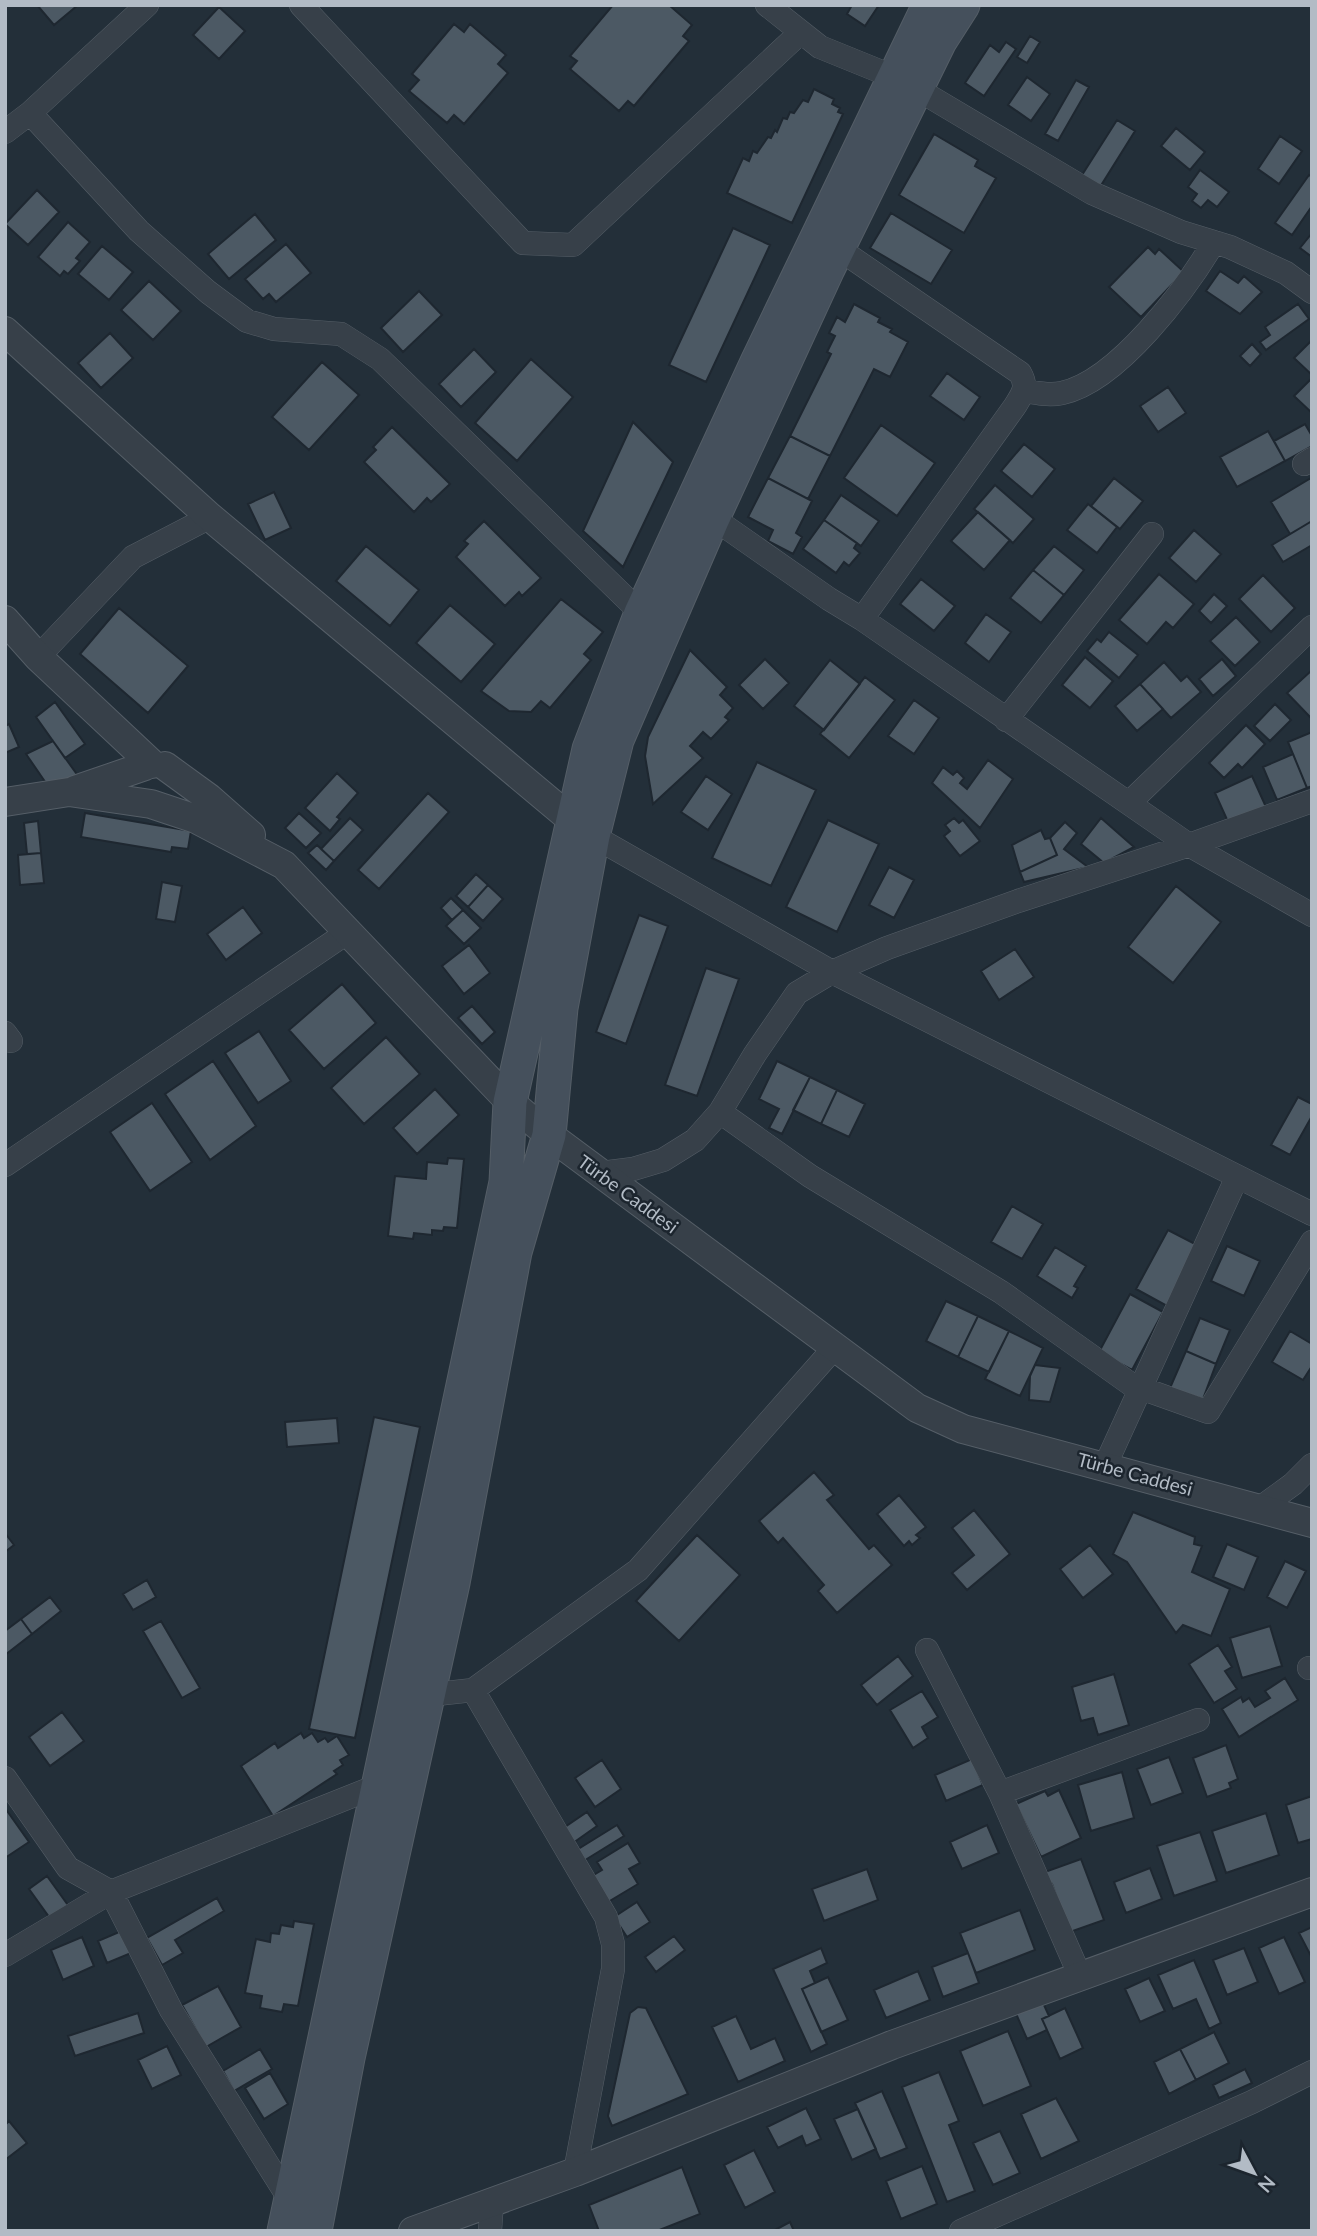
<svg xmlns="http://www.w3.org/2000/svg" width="1317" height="2236" viewBox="0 0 1317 2236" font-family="Lato,sans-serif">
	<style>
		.building { fill: #4c5964; stroke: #1e2730; stroke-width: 2 }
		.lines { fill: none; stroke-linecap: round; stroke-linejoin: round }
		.minor-casing { stroke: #555e67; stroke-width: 24 }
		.tertiary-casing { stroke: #555e67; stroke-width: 30 }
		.secondary-casing { stroke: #555e67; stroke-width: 35 }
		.minor { stroke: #374049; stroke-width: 23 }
		.tertiary { stroke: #374049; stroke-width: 28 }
		.secondary { stroke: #45505c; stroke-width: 33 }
		.labels { text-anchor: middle; stroke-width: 5; stroke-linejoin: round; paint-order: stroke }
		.street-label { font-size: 19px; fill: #b2bbc5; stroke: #1c252e }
	</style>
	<rect width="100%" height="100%" fill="#232f39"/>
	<path class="building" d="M37,5H78L54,25Z
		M613,5H669L692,25L683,36L689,41L634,106L628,101L619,111L570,69L577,61L570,56Z
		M852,5H879L865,26L847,14Z
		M219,7L245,31L219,59L193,35Z
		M454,24L464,32L470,24L506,55L498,64L508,73L464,124L454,115L447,123L409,91L419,80L412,74Z
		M1030,36L1040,42L1027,63L1017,57Z
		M1006,42L1016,49L984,96L965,83L990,45L999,52Z
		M1027,77L1050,94L1031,121L1008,105Z
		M1076,80L1089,87L1058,141L1045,134Z
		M814,89L834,99L832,104L840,108L838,112L843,114L792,223L727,193L743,158L749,161L753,151L757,153L768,137L771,138L775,130L777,132L783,118L787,119L790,112L794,113L803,100L808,102Z
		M1117,120L1135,131L1100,187L1082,175Z
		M1176,128L1205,152L1190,170L1161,146Z
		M934,134L978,160L975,166L996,178L964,233L899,195Z
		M1280,136L1302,151L1279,184L1258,169Z
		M1200,170L1229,192L1217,207L1208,200L1201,208L1192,201L1197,194L1188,187Z
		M1309,175L1312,177V206L1292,235L1275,223Z
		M37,190L59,212L28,245L5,224Z
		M891,213L952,250L931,284L870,248Z
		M255,214L276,240L229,279L208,254Z
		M68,222L90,242L76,258L80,261L68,274L64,271L60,276L38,257Z
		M733,228L770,245L706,382L669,365Z
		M1312,233V257L1300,248Z
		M286,244L311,273L276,302L269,294L263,299L245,279Z
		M102,246L133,272L109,300L78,274Z
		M1148,247L1155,254L1159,249L1184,272L1141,317L1109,287Z
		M1220,271L1238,283L1244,276L1262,292L1240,314L1206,291Z
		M149,281L181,311L153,340L121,310Z
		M419,291L442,315L403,352L381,328Z
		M854,304L880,318L878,322L892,329L890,332L908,342L890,377L874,369L830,456L790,436L831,354L827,352L835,336L829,333L837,317L845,322Z
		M1298,304L1309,319L1266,350L1260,342L1270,335L1265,327Z
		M110,333L133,358L101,388L78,363Z
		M1312,340V375L1294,358Z
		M1252,344L1261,354L1250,366L1240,356Z
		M474,349L496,372L461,407L439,384Z
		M531,359L573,397L517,461L475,423Z
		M322,362L359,395L309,450L272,417Z
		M947,373L980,397L964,420L930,396Z
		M1312,378V413L1294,396Z
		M1168,387L1186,413L1158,432L1140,406Z
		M633,422L673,462L623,567L583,531Z
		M1305,424L1312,436V446L1285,461L1274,441Z
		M881,425L935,463L897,516L844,478Z
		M392,427L450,484L431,502L427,498L414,512L364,462L376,450L373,447Z
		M1268,431L1285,461L1237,487L1220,457Z
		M790,436L830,456L808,499L768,478Z
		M1024,444L1055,469L1032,497L1001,471Z
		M768,478L812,501L796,533L802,537L793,554L768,541L773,530L748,517Z
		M1114,478L1143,501L1120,529L1091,506Z
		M1311,478L1312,521L1290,534L1271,502Z
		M995,485L1034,519L1013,543L974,509Z
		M274,492L291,528L265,540L248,504Z
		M841,495L879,521L861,546L824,520Z
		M1088,504L1117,527L1097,553L1067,530Z
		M978,512L1010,540L984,570L951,541Z
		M824,520L857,543L854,548L860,553L849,566L844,562L836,573L803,549Z
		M484,521L541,578L522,596L519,592L505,606L456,557L468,544L464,541Z
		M1312,521V545L1283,562L1272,545Z
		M1194,530L1221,554L1196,582L1169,558Z
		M366,546L419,590L390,626L336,581Z
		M1054,546L1084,570L1064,595L1033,570Z
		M1033,570L1064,595L1041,623L1010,598Z
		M1159,574L1194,604L1173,628L1166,622L1147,644L1119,620Z
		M1263,575L1295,608L1271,632L1239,599Z
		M921,579L955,606L934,631L900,604Z
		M1214,594L1227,606L1211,623L1199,611Z
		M561,599L603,632L584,654L591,660L550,708L541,701L531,712L509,711L481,691Z
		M450,605L495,644L461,682L416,643Z
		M119,608L188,666L148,713L80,654Z
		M986,614L1011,632L989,662L965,643Z
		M1236,617L1260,642L1235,666L1210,641Z
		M1109,632L1138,655L1119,678L1087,651L1097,639L1101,642Z
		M690,650L727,687L720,695L733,708L725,717L729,720L711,739L703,732L690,746L703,758L653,804L645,756L648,737Z
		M1085,657L1113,681L1090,708L1062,685Z
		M765,659L789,683L763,709L739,685Z
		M1222,659L1236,676L1213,696L1199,679Z
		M830,660L860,684L824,730L794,706Z
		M1164,662L1181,681L1187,676L1201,692L1171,718L1140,684Z
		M1312,670V719L1287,693Z
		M865,677L895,700L849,758L820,734Z
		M1140,684L1163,709L1137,731L1115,706Z
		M914,700L939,718L914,754L888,736Z
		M55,702L85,744L65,758L36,717Z
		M1275,704L1291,720L1270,741L1254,726Z
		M9,724L19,747L5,753V726Z
		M1246,725L1265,744L1242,768L1238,764L1224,778L1209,763Z
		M1312,732V786L1307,788L1288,742Z
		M53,741L81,780L48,786L26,754Z
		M1293,754L1307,788L1277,800L1263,767Z
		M988,760L1013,779L980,828L932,783L943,767L953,775L957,771L964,778L960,783L967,789Z
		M757,762L816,790L771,886L712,858Z
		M337,773L358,793L337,817L340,819L330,831L305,808Z
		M706,776L732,794L708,830L681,812Z
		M1252,776L1266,807L1229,824L1215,793Z
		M428,793L449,812L379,889L358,870Z
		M85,813L191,831L188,849L172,847L171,852L81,837Z
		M299,813L321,833L306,848L285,828Z
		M350,818L363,830L334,861L321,849Z
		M954,818L959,823L963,820L980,841L960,856L944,836L950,831L945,825Z
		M1101,818L1134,847L1104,863L1081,844Z
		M828,820L879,844L837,932L786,907Z
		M38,821L41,853L27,854L24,823Z
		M1065,822L1077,833L1064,849L1088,867L1024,882L1020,872L1057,855L1050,838Z
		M1041,830L1045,839L1050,838L1057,855L1020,872L1012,845Z
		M317,845L334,861L326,870L308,853Z
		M41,853L44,883L20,885L18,855Z
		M889,867L914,880L894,918L869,905Z
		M476,874L488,885L468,907L456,896Z
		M162,882L182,886L175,922L156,919Z
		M488,885L503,899L483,921L468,907Z
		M1176,886L1221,922L1173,983L1128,947Z
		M451,898L463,910L452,920L441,908Z
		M243,907L262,933L226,960L207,934Z
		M463,910L481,928L464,944L446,926Z
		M639,915L668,926L626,1044L596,1032Z
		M469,945L490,973L464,994L442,966Z
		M1015,949L1034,977L999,1000L981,971Z
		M706,968L739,979L697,1096L665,1085Z
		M342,984L376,1023L324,1069L289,1030Z
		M472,1006L495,1032L482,1044L458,1018Z
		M259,1031L291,1081L258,1103L225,1053Z
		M386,1037L420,1074L364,1124L331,1088Z
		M213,1061L256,1126L210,1160L165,1094Z
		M777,1061L810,1077L782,1134L769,1128L779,1109L759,1099Z
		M810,1077L837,1090L821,1124L793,1110Z
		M435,1089L459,1115L417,1154L393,1128Z
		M837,1090L865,1104L849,1137L821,1124Z
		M1298,1097L1312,1104V1116L1290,1155L1271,1145Z
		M152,1103L192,1162L150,1191L110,1132Z
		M448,1158L464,1159L457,1228L444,1227L443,1231L432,1230V1235L414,1233L413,1239L388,1236L395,1176L426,1179L427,1162L447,1164Z
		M1012,1206L1043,1224L1022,1259L991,1242Z
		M1168,1230L1199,1246L1167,1306L1136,1289Z
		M1227,1246L1260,1261L1244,1296L1211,1281Z
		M1055,1247L1086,1266L1074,1286L1078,1288L1072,1298L1037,1276Z
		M1130,1294L1163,1312L1132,1370L1099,1352Z
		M946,1301L978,1316L958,1357L926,1341Z
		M978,1316L1009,1331L989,1372L958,1357Z
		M1200,1318L1230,1330L1216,1364L1186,1351Z
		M1009,1331L1043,1348L1020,1396L985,1379Z
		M1290,1331L1312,1344V1366L1303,1380L1272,1362Z
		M1186,1351L1216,1364L1203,1399L1170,1388Z
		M1035,1365L1060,1368L1050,1402L1029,1400L1030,1376Z
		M374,1417L420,1427L355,1738L309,1729Z
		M337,1418L339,1443L287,1447L285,1422Z
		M814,1472L834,1495L827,1500L869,1549L874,1545L892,1565L837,1613L818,1591L824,1585L783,1538L778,1543L759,1521Z
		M899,1495L926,1527L916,1535L920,1538L912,1545L909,1541L904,1546L877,1514Z
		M974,1510L1010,1554L967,1590L952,1573L974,1555L952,1528Z
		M1133,1512L1195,1537L1194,1544L1202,1546L1192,1572L1230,1589L1211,1636L1183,1625L1176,1633L1127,1562L1113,1554Z
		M5,1533L14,1545L5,1552Z
		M697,1535L740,1575L679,1641L636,1601Z
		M1227,1544L1258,1557L1244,1590L1213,1577Z
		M1090,1545L1113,1574L1083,1598L1060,1569Z
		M1285,1561L1306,1571L1287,1608L1267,1597Z
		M147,1580L156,1597L133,1610L123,1594Z
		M50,1597L61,1611L32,1634L21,1619Z
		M21,1619L32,1634L5,1655V1631Z
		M161,1621L200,1688L182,1698L143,1631Z
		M1270,1626L1282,1666L1242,1678L1230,1638Z
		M1218,1645L1232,1667L1225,1671L1237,1689L1214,1703L1189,1664Z
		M898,1656L913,1676L877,1705L861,1685Z
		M1114,1674L1129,1725L1098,1735L1093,1718L1081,1721L1072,1687Z
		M1285,1678L1298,1700L1239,1737L1222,1709L1241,1697L1243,1702L1249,1698L1255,1707L1270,1698L1265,1691Z
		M922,1691L938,1717L922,1727L928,1738L913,1748L890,1710Z
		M62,1712L84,1741L50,1766L29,1737Z
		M301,1733L304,1738L312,1733L318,1742L325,1738L328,1742L337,1736L349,1755L340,1760L343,1765L334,1771L337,1774L273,1816L241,1766L275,1743L278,1748Z
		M1226,1745L1238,1779L1229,1783L1231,1788L1207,1797L1193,1758Z
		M1169,1757L1183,1793L1151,1805L1137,1769Z
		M972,1759L983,1785L946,1801L935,1775Z
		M602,1760L621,1789L595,1807L575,1778Z
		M1122,1772L1134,1818L1091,1831L1078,1785Z
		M1059,1790L1081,1838L1041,1857L1016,1804L1045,1791L1048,1796Z
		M1312,1796V1839L1298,1843L1286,1805Z
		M5,1808L29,1842L5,1858Z
		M587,1812L597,1826L573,1843L562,1829Z
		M1266,1813L1279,1855L1226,1873L1212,1831Z
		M617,1825L624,1836L582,1862L575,1851Z
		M987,1825L999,1853L962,1869L950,1842Z
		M1200,1832L1217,1881L1174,1896L1157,1846Z
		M628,1843L640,1863L629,1869L638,1884L608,1902L592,1876L602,1870L597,1862Z
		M1081,1859L1104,1920L1070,1932L1052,1884L1047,1886L1042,1873Z
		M1150,1868L1162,1899L1126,1913L1114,1882Z
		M867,1869L878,1900L824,1921L812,1889Z
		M47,1876L70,1908L52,1921L29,1889Z
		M217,1898L224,1911L175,1940L183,1953L162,1965L147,1938Z
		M637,1902L650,1922L627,1937L614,1917Z
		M1020,1910L1035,1950L976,1973L960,1933Z
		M294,1921L314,1924L298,2006L284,2004L282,2012L260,2008L262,1996L245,1993L256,1939L270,1942L271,1933L279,1934L281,1925L293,1927Z
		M1312,1927V1958L1299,1933Z
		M126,1929L136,1951L107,1963L98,1941Z
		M674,1936L685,1950L656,1972L645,1957Z
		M82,1937L94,1966L63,1980L51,1950Z
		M1284,1937L1305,1982L1279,1994L1259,1948Z
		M821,1948L827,1963L810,1971L815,1983L802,1989L827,2044L811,2052L773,1969Z
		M1244,1948L1258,1982L1227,1995L1213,1960Z
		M968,1953L979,1983L943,1997L932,1967Z
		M1194,1960L1221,2023L1209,2029L1196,1999L1173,2009L1158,1975Z
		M918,1971L930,2000L886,2018L874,1990Z
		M828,1977L848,2020L821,2032L802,1989Z
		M1149,1978L1165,2011L1140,2022L1125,1989Z
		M218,1986L241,2027L206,2047L182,2005Z
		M1040,1996L1049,2016L1042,2019L1047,2030L1027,2039L1014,2009Z
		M638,2007L646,2008L688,2094L612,2126L608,2116L630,2013Z
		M1065,2008L1083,2048L1060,2059L1042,2019Z
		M138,2013L144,2033L75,2056L68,2036Z
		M736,2016L751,2049L775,2038L785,2061L738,2082L712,2027Z
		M1008,2031L1031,2086L983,2106L960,2051Z
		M1214,2032L1229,2063L1196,2080L1180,2049Z
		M167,2046L181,2075L152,2089L138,2060Z
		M260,2049L272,2069L234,2091L223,2071Z
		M1180,2049L1196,2080L1169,2094L1154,2062Z
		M1245,2069L1252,2083L1219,2098L1213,2085Z
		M939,2072L959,2121L949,2125L975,2191L947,2202L902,2087Z
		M270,2073L288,2104L264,2119L245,2088Z
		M882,2091L907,2148L880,2159L855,2103Z
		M1056,2098L1079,2141L1041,2159L1021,2114Z
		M806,2108L821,2139L806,2146L802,2136L778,2148L767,2127Z
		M858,2109L876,2149L852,2160L834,2119Z
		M9,2121L27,2143L5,2160V2125Z
		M1000,2131L1020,2173L993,2185L973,2143Z
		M754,2150L775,2192L745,2208L724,2165Z
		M922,2166L937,2204L901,2219L886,2181Z
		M682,2167L700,2214L657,2231H599L589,2205Z
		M790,2222L794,2231H773Z"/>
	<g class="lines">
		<defs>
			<path id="minor" d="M301,5L523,243L573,245L801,32
				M767,5L820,47L894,77L917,89L1092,193L1181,232L1230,247L1286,273L1312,292
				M30,113L139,231L208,292L247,321L274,329L341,334L380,359L641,613
				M5,132L30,113L147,5
				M839,249L1020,373C1028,387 1023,393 1015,406L862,619
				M1025,391C1038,393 1049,396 1062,393C1118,381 1186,289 1214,242
				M1304,464L1312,459
				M703,508L713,518L829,599L862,619L1189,845L1312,915
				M38,657L133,557L210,517
				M1006,720L1152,534
				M1129,803L1312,627
				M582,828L593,836L832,972L1312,1214
				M5,1033L11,1041
				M720,1112L810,1176L1001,1292L1132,1385L1208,1412L1312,1242
				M5,1165L348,932
				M601,1173L633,1169L663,1160L695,1140L720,1112L755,1054L797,993L832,972L887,948L1018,901L1189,845L1312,801
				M1105,1466L1237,1177
				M1260,1508L1293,1484L1312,1465
				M927,1650L1000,1793
				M1309,1668H1312
				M473,1690L606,1917L613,1944V1969L575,2172
				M428,1695L473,1690L638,1570L835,1347
				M5,1778L68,1868L111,1892L171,2010L290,2200
				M5,1955L111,1892L377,1786
				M1080,1976L1000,1793L1198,1720
				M490,2231L492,2202
				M961,2231L1252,2102L1312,2072"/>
			<path id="tertiary" d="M5,331L210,517L572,820
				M5,620L38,657L152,764
				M165,766L209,798L251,835
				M75,790L145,766
				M5,802L69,792L151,804L196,819L284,865L510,1102L549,1135L917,1408L963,1429L1312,1523
				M413,2231L575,2172L892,2045L1312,1892"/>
			<path id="secondary" d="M284,2231L506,1182L510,1102L589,749L641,613L757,362L929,5
				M315,2231L348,2058L453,1583L515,1252L549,1135L561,1008L593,836L617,740L713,518L828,269L940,41L963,5"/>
		</defs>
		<use href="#minor" class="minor-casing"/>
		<use href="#tertiary" class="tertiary-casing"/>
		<use href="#secondary" class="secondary-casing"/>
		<use href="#minor" class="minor"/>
		<use href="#tertiary" class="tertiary"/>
		<use href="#secondary" class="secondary"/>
	</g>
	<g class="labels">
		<g class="street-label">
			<text transform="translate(628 1194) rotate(36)" y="7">Türbe Caddesi</text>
			<text transform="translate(1135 1474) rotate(15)" y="7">Türbe Caddesi</text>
		</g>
	</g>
	<rect width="1317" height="2236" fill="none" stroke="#b2bbc5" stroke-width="14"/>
	<g transform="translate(1254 2173) rotate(131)" stroke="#1c252e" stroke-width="5" paint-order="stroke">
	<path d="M0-5L12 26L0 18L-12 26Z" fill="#b2bbc5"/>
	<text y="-10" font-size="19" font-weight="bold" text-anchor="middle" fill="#b2bbc5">N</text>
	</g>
</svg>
